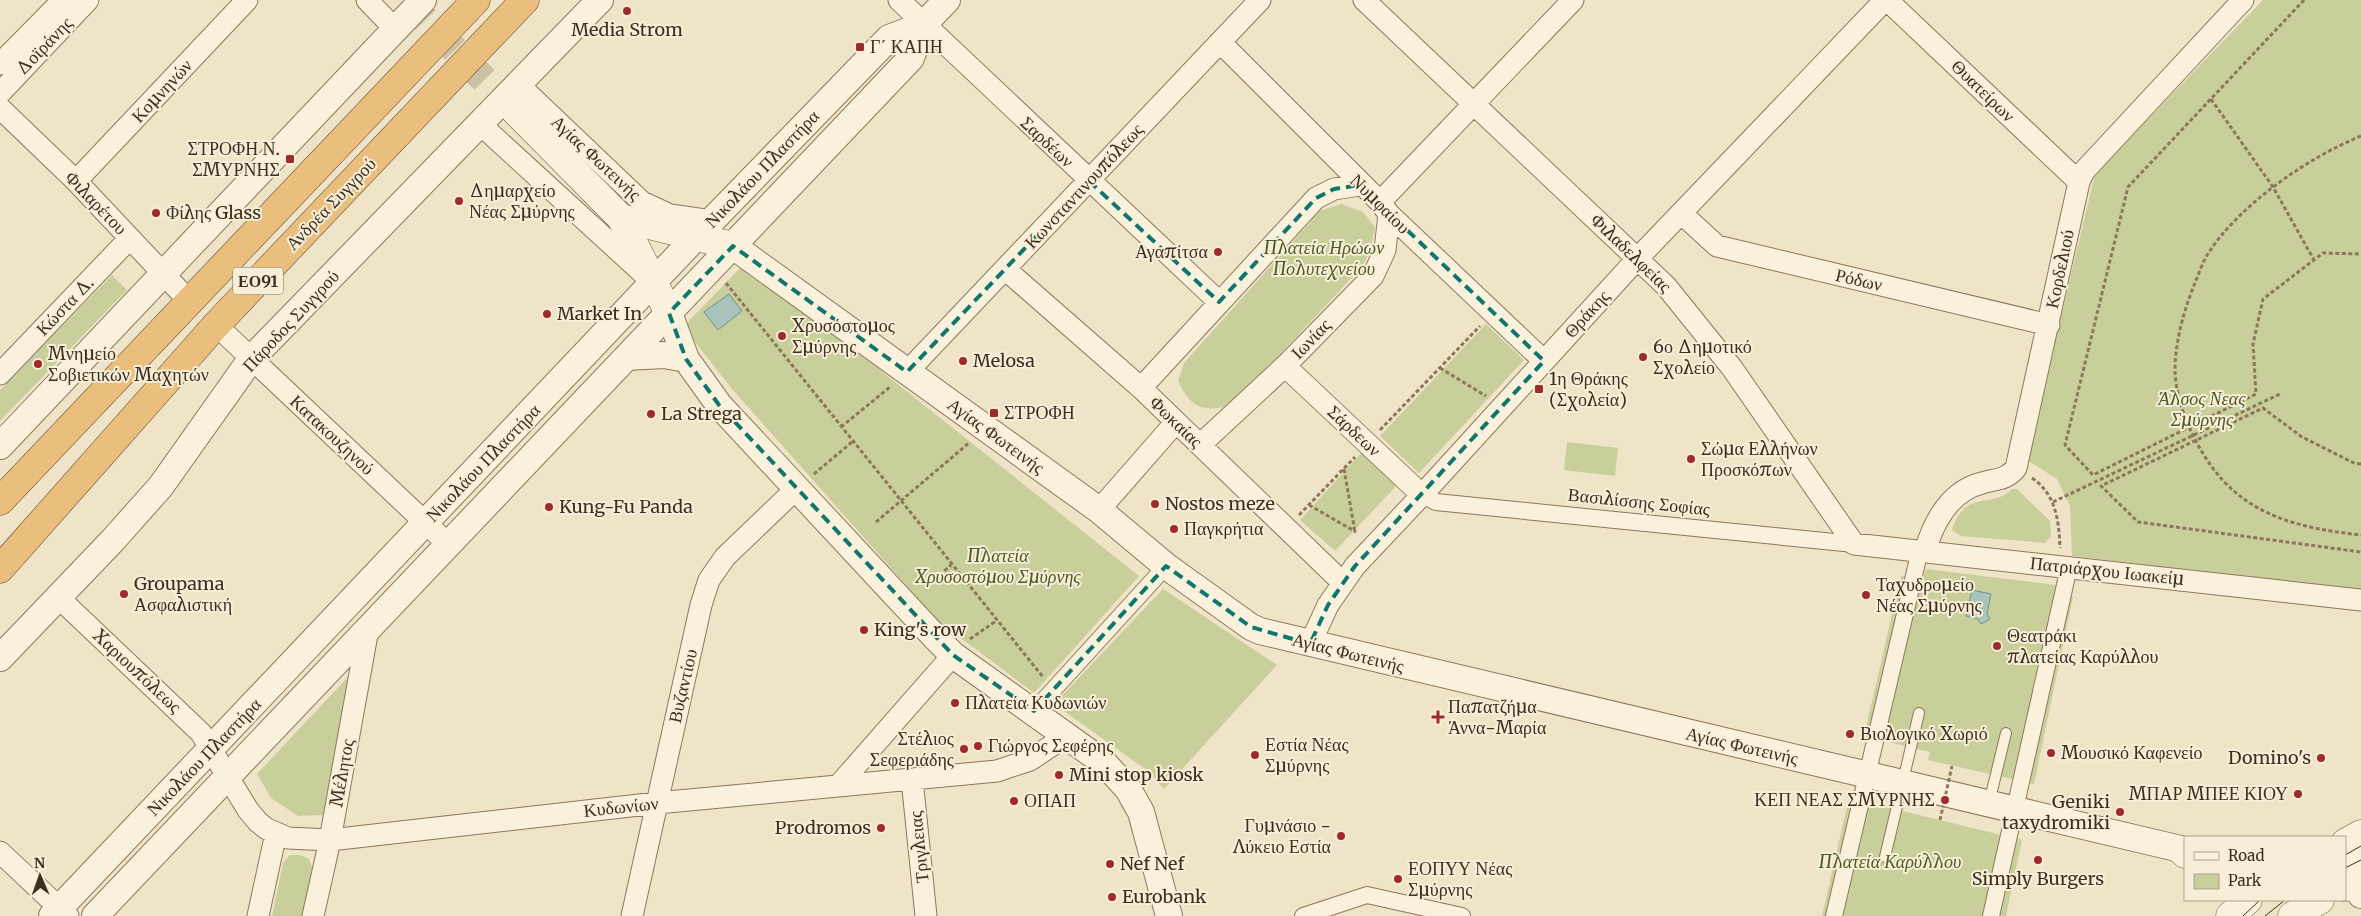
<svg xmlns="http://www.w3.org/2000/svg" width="2361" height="916" viewBox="0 0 2361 916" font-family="Merriweather,serif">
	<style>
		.green { fill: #c9cf9b }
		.water { fill: #a9c4bc; stroke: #6f938a }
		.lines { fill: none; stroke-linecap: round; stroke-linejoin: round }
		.secondary-tunnel { stroke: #ccc0a6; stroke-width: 28; stroke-dasharray: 28 14; stroke-linecap: butt }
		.service-casing { stroke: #8d765c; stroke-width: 12 }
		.pedestrian-casing { stroke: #8d765c; stroke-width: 18 }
		.minor-casing { stroke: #8d765c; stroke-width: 23 }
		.tertiary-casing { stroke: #8d765c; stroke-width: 28 }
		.secondary-casing { stroke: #6f573f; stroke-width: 29 }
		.trunk-casing { stroke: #5b4430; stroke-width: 29 }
		.path { stroke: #8d765c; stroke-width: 3; stroke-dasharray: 4 2.5; stroke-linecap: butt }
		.service { stroke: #faf1dc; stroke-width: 10 }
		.pedestrian { stroke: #faf1dc; stroke-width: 16 }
		.minor { stroke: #faf1dc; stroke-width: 21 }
		.tertiary { stroke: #faf1dc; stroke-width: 26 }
		.secondary { stroke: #faf1dc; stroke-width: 28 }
		.trunk { stroke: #eabe7c; stroke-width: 28 }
		.tram { stroke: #3d2e20; stroke-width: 1 }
		.path-bridge { stroke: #8d765c; stroke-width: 3; stroke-dasharray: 4 2.5; stroke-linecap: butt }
		.marked { fill: none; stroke: #0f766e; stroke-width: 4; stroke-dasharray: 10 6; stroke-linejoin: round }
		.poi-dot { fill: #9e2a2b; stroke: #f7eed8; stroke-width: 2 }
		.labels { text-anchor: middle; stroke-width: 4; stroke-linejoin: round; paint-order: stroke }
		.shield { fill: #f7eed8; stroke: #756857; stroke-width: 1 }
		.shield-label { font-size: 16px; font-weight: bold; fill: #3d2e20 }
		.poi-label { font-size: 18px; fill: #3d2e20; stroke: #f7eed8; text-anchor: start }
		.street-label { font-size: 18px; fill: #3d2e20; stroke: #f7eed8 }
		.park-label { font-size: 18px; font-style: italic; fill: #4d5a26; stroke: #f7eed8 }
	</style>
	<rect width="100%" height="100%" fill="#f0e4c8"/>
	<path class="green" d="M2263,0H2361V591L2072,556L2070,506L2057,479L2027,460L2095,174Z
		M1341,204L1363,212L1375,227L1371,248L1363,266L1232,405C1203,413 1191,408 1178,381L1184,363L1320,211Z
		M743,265L763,277L1139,576L1034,693L938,621L732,389L688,333L686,324Z
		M112,275L127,290L0,421V390Z
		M1486,324L1524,360L1419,473L1380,436Z
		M1567,442L1618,448L1615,476L1564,470Z
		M1363,451L1398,484L1335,551L1300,520Z
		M2012,489H2017L2050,521L2051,536L2045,543L1960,536L1952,530C1966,487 1992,510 2012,489Z
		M1926,569L2056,585L2055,595L2073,597L2034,784L1928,760L1930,752L1864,736L1901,576L1923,578Z
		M1163,589L1277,665L1164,789L1148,771L1054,704Z
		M346,679L349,680L325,815L298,816L271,798L257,774Z
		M1849,798L2022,840L2006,916H1822Z
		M290,855H300L309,859L312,868L302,916H272L283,863Z"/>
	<path class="water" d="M729,294L742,311L718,330L704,312Z
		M1972,590L1991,594L1987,614L1990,619L1981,624L1978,619L1966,616Z"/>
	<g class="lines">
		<path class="secondary-tunnel" d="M406,0L515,111"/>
		<defs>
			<path id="service" d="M1989,803L2006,733
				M1885,857L1919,713"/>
			<path id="pedestrian" d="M1422,495L1436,502L1854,544
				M1034,711L1166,566
				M1303,916L1367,895L1462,916
				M1834,916L1920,550
				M1991,916L2069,567"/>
			<path id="minor" d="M367,0L394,28
				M899,0L1219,302
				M1364,0L1666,286L1732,368L1854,544L2361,600
				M1887,0L2079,182
				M1220,42L1380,202L1389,214L1544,361
				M0,64L63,0
				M518,84L642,202L670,215L712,221
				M0,93L88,0
				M0,108L76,181L190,302
				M480,124L646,276
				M76,181L247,0
				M1380,202L1573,0
				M1681,213L1717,246L2049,325
				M1005,269L1141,388L1342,582
				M216,325L449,545
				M1285,366L1422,495
				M907,372L1260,0
				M0,374L130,238
				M1141,388L1316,198L1334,189L1360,185
				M1200,445L1285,366L1373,276L1385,250L1389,214
				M1099,510L1176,422
				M1925,551C1934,521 1950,491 1982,483C1995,479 2007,480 2016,468L2079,182L2084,171L2243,0
				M58,597L201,733L248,810L258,822L267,829L288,838L330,840L657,803L997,771L1030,760L1066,736
				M1310,644L1328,605L1355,566L1422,495L1638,258L1885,0
				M912,779L926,916
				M838,786L953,655
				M0,852L68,916
				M258,916L276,833
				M313,916L330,840L368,629
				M632,916L701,605L709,580L725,557L796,489"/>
			<path id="tertiary" d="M733,246L1099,510L1166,566L1251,627L1260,631L2185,850
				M669,313L686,359L719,405L934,636L953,655L1103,762L1128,789L1141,812L1169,916
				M627,357L664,355L686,359
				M0,446L423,0
				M0,658L113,540L161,486L251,359L600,0
				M2357,836C2348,855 2350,877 2361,895
				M52,916L696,237L889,38L923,25
				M95,916L911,58L923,25L947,0"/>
			<path id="secondary" d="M515,111L621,218L669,313
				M621,218L733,246
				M2345,843L2361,834
				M2181,850L2185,854
				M2345,887L2361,878
				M2230,916L2248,900
				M2292,916L2320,900"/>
			<path id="trunk" d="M0,501L476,0
				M0,569L216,325L525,0"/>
		</defs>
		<use href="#service" class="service-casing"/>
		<use href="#pedestrian" class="pedestrian-casing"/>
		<use href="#minor" class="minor-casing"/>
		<use href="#tertiary" class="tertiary-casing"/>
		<use href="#secondary" class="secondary-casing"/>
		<use href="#trunk" class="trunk-casing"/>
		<path class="path" d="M2304,0L2128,187L2065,445L2093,475L2256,394L2253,344L2263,299L2323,253L2361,254
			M2211,99L2273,187L2314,260
			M2361,136C2307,158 2241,204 2209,252C2203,261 2199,273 2195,283C2184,310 2175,341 2175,371C2176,411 2204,466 2234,491C2269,522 2316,530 2361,535
			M726,283L1043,677
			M1440,368L1486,396
			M841,427L890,387
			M1380,430L1480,326
			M2361,464L2354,463L2302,437L2263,408L2101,486L2138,522L2361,552
			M1344,469L1355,532
			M814,474L852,442
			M2032,478C2056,494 2059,521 2060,548
			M2053,502L2282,393
			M1309,505L1356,532
			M1299,515L1355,457
			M876,522L970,442
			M930,584L951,565
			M970,639L996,621"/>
		<use href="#service" class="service"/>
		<use href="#pedestrian" class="pedestrian"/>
		<use href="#minor" class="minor"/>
		<use href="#tertiary" class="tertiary"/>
		<use href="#secondary" class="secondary"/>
		<use href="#trunk" class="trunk"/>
		<path class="tram" d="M2345,855L2361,846
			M2345,868L2361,860
			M2243,916L2260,900
			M2265,916L2285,900"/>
		<path class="path-bridge" d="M1940,820L1952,766"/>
	</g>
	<path class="marked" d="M1089,181L1219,302L1316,198L1334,189L1360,185L1544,361L1355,566L1328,605L1310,644L1251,627L1166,566L1034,711L953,655L719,405L686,359L669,313L733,246L907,372Z"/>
	<g class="poi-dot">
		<circle cx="627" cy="11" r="5"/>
		<rect x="855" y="42" width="10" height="10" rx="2.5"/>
		<rect x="285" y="154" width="10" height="10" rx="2.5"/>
		<circle cx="459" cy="201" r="5"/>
		<circle cx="156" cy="213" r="5"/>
		<circle cx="1218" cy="252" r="5"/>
		<circle cx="547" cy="314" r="5"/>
		<circle cx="782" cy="336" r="5"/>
		<circle cx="1643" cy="357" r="5"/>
		<circle cx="963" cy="361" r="5"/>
		<circle cx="38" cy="364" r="5"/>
		<rect x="1534" y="384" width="10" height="10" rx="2.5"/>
		<rect x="989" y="408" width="10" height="10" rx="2.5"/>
		<circle cx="651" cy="414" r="5"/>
		<circle cx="1691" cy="459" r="5"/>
		<circle cx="1155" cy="504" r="5"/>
		<circle cx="549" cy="507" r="5"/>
		<circle cx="1174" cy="529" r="5"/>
		<circle cx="124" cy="594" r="5"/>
		<circle cx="1866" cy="595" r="5"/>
		<circle cx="864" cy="630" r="5"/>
		<circle cx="1997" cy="646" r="5"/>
		<circle cx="955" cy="703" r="5"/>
		<path d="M1435.5 709.5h5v5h5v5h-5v5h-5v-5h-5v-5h5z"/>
		<circle cx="1850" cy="734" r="5"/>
		<circle cx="978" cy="746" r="5"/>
		<circle cx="964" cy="749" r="5"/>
		<circle cx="2051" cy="753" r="5"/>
		<circle cx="1255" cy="755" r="5"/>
		<circle cx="2321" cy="758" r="5"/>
		<circle cx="1059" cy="775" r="5"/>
		<circle cx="2298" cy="794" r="5"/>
		<circle cx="1945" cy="800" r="5"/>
		<circle cx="1014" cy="801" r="5"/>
		<circle cx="2120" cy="812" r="5"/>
		<circle cx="881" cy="828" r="5"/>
		<circle cx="1341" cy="836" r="5"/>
		<circle cx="2038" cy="860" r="5"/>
		<circle cx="1110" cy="864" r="5"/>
		<circle cx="1398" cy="879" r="5"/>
		<circle cx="1112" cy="897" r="5"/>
	</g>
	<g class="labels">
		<rect class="shield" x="233" y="267.5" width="50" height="27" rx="4"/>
		<g class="shield-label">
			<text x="258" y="287">ΕΟ91</text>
		</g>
		<g class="poi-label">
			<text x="627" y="36" text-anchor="middle">Media Strom</text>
			<text x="870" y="53">Γ΄ ΚΑΠΗ</text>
			<text x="280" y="155" text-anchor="end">ΣΤΡΟΦΗ Ν.<tspan x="280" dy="21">ΣΜΥΡΝΗΣ</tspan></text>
			<text x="469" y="197">Δημαρχείο<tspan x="469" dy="21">Νέας Σμύρνης</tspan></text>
			<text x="166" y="219">Φίλης Glass</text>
			<text x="1208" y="258" text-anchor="end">Αγαπίτσα</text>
			<text x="557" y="320">Market In</text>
			<text x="792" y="332">Χρυσόστομος<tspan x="792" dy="21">Σμύρνης</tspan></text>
			<text x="1653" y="353">6ο Δημοτικό<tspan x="1653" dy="21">Σχολείο</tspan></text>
			<text x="48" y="360">Μνημείο<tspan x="48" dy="21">Σοβιετικών Μαχητών</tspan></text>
			<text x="973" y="367">Melosa</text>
			<text x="1549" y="385">1η Θράκης<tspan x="1549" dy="21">(Σχολεία)</tspan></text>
			<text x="1004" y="419">ΣΤΡΟΦΗ</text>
			<text x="661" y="420">La Strega</text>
			<text x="1701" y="455">Σώμα Ελλήνων<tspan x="1701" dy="21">Προσκόπων</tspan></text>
			<text x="1165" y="510">Nostos meze</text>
			<text x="559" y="513">Kung-Fu Panda</text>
			<text x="1184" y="535">Παγκρήτια</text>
			<text x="134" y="590">Groupama<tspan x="134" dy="21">Ασφαλιστική</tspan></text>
			<text x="1876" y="591">Ταχυδρομείο<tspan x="1876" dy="21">Νέας Σμύρνης</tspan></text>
			<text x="874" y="636">King's row</text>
			<text x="2007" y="642">Θεατράκι<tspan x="2007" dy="21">πλατείας Καρύλλου</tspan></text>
			<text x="965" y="709">Πλατεία Κυδωνιών</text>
			<text x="1448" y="713">Παπατζήμα<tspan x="1448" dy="21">Άννα-Μαρία</tspan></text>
			<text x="1860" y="740">Βιολογικό Χωριό</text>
			<text x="954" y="745" text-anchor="end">Στέλιος<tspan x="954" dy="21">Σεφεριάδης</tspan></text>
			<text x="1265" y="751">Εστία Νέας<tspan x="1265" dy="21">Σμύρνης</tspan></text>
			<text x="988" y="752">Γιώργος Σεφέρης</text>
			<text x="2061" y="759">Μουσικό Καφενείο</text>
			<text x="2311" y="764" text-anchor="end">Domino's</text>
			<text x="1069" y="781">Mini stop kiosk</text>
			<text x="2288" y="800" text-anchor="end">ΜΠΑΡ ΜΠΕΕ ΚΙΟΥ</text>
			<text x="1935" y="806" text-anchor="end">ΚΕΠ ΝΕΑΣ ΣΜΥΡΝΗΣ</text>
			<text x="1024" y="807">ΟΠΑΠ</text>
			<text x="2110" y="808" text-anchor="end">Geniki<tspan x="2110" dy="21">taxydromiki</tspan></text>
			<text x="1331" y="832" text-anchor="end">Γυμνάσιο -<tspan x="1331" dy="21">Λύκειο Εστία</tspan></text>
			<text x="871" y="834" text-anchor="end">Prodromos</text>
			<text x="1120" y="870">Nef Nef</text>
			<text x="1408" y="875">ΕΟΠΥΥ Νέας<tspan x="1408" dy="21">Σμύρνης</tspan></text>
			<text x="2038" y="885" text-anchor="middle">Simply Burgers</text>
			<text x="1122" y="903">Eurobank</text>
		</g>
		<g class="street-label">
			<text transform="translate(44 46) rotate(-46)" y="6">Δοϊράνης</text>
			<text transform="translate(162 91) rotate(-47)" y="6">Κομνηνών</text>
			<text transform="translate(1983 91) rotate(44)" y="6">Θυατείρων</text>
			<text transform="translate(1047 142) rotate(43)" y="6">Σαρδέων</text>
			<text transform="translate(596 158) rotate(43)" y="6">Αγίας Φωτεινής</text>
			<text transform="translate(762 169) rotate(-46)" y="6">Νικολάου Πλαστήρα</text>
			<text transform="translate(1084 186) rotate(-47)" y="6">Κωνσταντινουπόλεως</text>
			<text transform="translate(96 203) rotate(46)" y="6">Φιλαρέτου</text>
			<text transform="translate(331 204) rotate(-46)" y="6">Ανδρέα Συγγρού</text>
			<text transform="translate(1380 204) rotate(45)" y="6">Νυμφαίου</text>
			<text transform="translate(1631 253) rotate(44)" y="6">Φιλαδελφείας</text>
			<text transform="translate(2060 269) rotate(-78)" y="6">Κορδελιού</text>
			<text transform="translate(1859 280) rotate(13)" y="6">Ρόδων</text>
			<text transform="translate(65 306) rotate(-46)" y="6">Κώστα Δ.</text>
			<text transform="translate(1587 314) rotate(-48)" y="6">Θράκης</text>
			<text transform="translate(291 321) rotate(-47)" y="6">Πάροδος Συγγρού</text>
			<text transform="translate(1311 339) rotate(-46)" y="6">Ιωνίας</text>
			<text transform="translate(1176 422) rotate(44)" y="6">Φωκαίας</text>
			<text transform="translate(1354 431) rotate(43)" y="6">Σάρδεων</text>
			<text transform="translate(332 435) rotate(43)" y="6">Κατακουζηνού</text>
			<text transform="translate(996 436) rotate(36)" y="6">Αγίας Φωτεινής</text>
			<text transform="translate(483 463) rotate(-46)" y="6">Νικολάου Πλαστήρα</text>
			<text transform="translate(1639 502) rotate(6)" y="6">Βασιλίσσης Σοφίας</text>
			<text transform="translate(2107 571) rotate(6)" y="6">Πατριάρχου Ιωακείμ</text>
			<text transform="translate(1348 653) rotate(14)" y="6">Αγίας Φωτεινής</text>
			<text transform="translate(137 671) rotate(43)" y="6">Χαριουπόλεως</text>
			<text transform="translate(683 686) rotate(-77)" y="6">Βυζαντίου</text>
			<text transform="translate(1742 746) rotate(13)" y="6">Αγίας Φωτεινής</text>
			<text transform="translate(204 757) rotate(-46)" y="6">Νικολάου Πλαστήρα</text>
			<text transform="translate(342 773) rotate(-80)" y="6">Μέλητος</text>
			<text transform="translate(621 807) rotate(-6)" y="6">Κυδωνίων</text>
			<text transform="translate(919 847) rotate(-96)" y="6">Τριγλειας</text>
		</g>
		<g class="park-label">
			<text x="1324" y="254">Πλατεία Ηρώων<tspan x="1324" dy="21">Πολυτεχνείου</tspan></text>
			<text x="2202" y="405">Άλσος Νεας<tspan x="2202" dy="21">Σμύρνης</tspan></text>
			<text x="998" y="562">Πλατεία<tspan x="998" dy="21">Χρυσοστόμου Σμύρνης</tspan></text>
			<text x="1890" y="868">Πλατεία Καρύλλου</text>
		</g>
	</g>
	<rect x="2184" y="836" width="162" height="65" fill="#f7eed8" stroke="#ada18e"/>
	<rect x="2194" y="852" width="25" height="8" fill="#faf1dc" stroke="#ada18e"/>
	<text x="2228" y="861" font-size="15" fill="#3d2e20">Road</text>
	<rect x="2194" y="874" width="25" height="15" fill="#c9cf9b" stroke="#ada18e"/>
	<text x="2228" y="886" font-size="15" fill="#3d2e20">Park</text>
	<g transform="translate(40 876) rotate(358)" stroke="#f7eed8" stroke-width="4" paint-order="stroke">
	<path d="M0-4L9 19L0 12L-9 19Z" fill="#3d2e20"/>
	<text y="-8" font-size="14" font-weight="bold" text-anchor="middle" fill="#3d2e20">N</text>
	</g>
</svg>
